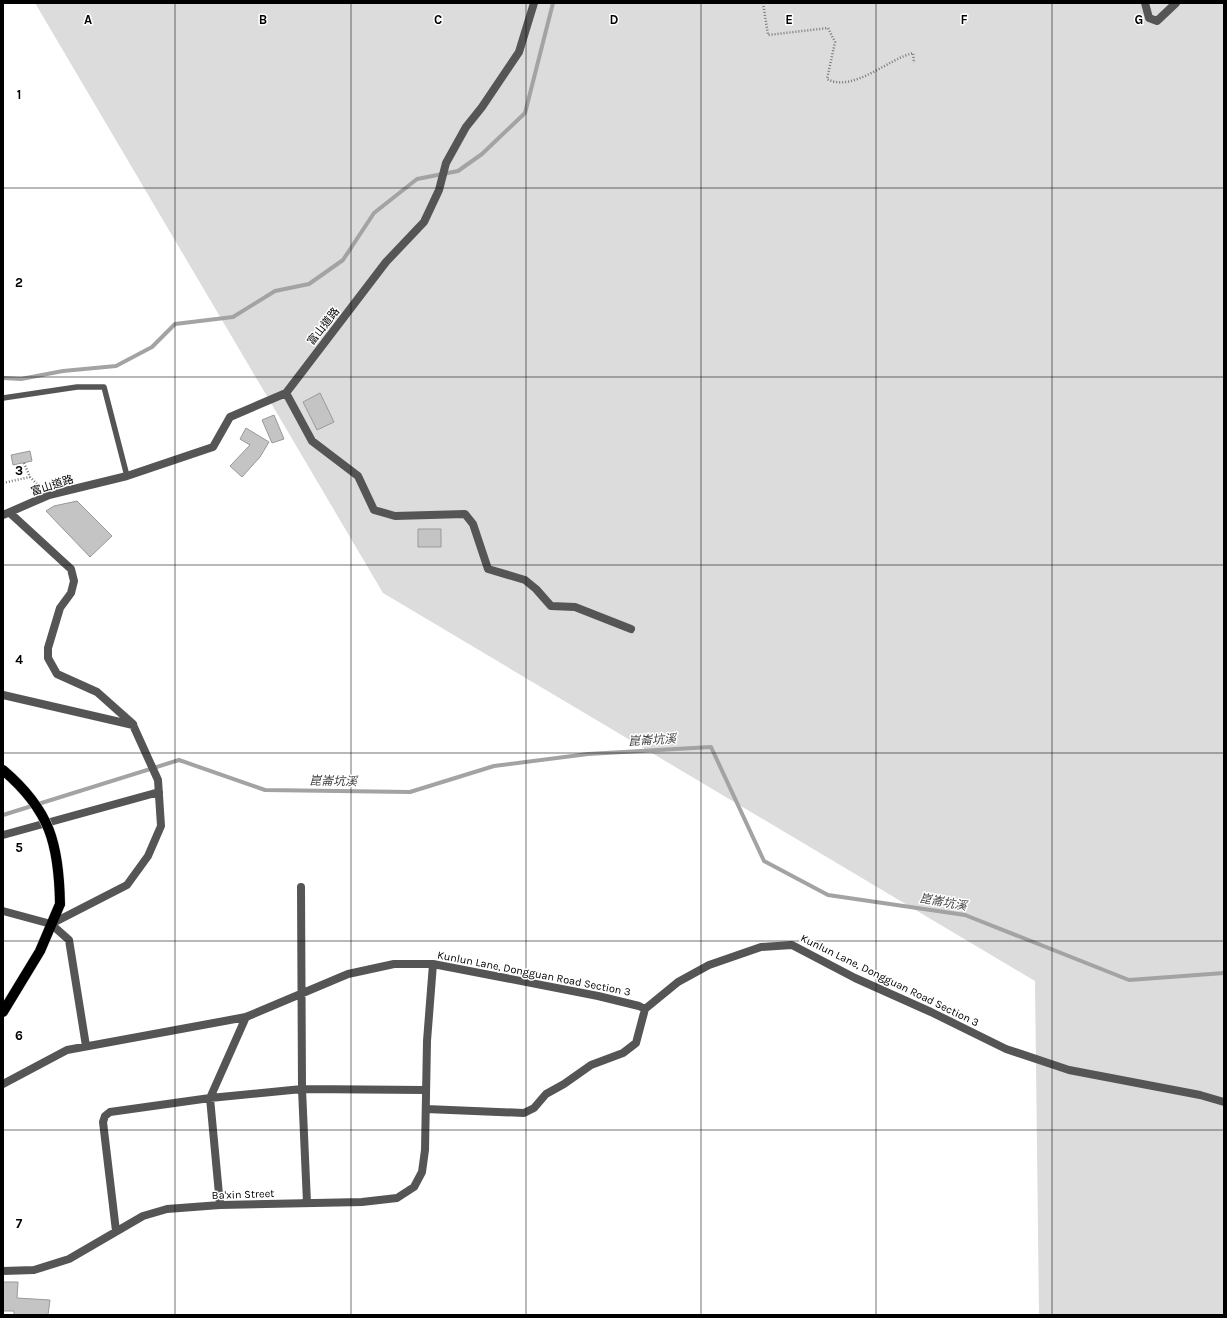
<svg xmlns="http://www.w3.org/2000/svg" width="1227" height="1318" viewBox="0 0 1227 1318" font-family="Karla,'Noto Sans TC',sans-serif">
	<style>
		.green { fill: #dcdcdc }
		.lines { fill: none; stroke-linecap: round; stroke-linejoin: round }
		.stream { stroke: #a3a3a3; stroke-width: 4 }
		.building { fill: #c4c4c4; stroke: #999 }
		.primary-casing { stroke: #dbdbdb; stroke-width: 11 }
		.path { stroke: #777; stroke-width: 2.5; stroke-dasharray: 1 2; stroke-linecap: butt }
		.service { stroke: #555; stroke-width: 5.5 }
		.minor { stroke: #555; stroke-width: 8 }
		.primary { stroke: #000; stroke-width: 10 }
		.primary-bridge-casing { stroke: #dbdbdb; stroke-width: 11; stroke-linecap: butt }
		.primary-bridge { stroke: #000; stroke-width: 10 }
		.grid { fill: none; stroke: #000; stroke-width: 1; stroke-opacity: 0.55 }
		.labels { text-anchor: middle; stroke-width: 3; stroke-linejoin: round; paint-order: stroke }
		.street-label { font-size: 11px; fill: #000; stroke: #fff }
		.water-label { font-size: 12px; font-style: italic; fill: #444; stroke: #fff }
		.grid-label { font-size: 13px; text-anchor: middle; font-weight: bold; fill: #000; stroke: #fff; stroke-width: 3; stroke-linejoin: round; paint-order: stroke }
	</style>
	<rect width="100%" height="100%" fill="#fff"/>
	<path class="green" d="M35,3H1224V1315H1039L1035,981L383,593Z"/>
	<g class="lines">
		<path class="stream" d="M3,378L21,379L63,371L116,366L152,347L175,324L233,317L275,291L309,284L343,260L374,213L417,179L458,171L482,154L525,113L553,3
			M3,815L179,760L265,790L410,792L494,766L588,754L711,747L764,861L828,895L965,915L1129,980L1224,973"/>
	</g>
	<path class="building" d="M320,393L334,422L317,430L303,402Z
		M274,415L284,439L272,443L262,420Z
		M246,428L269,442L260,457L242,477L230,466L250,445L240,439Z
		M30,451L32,461L13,465L11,455Z
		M77,501L112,536L90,557L46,511L54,506Z
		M418,529H441V547H418Z
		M3,1282H18L17,1298L50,1300L48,1315H14V1311H3Z"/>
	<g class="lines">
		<defs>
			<path id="primary" d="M3,1012L40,951L60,904"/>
		</defs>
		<use href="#primary" class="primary-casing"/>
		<path class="path" d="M763,3L768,35L828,28L835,42L827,79C853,93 888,59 913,53L914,63
			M24,463L30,477L41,488
			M3,483L30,477"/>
		<path class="service" d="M3,398L77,387H104L127,476"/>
		<path class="minor" d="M1145,3L1149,18L1157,21L1176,3
			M286,393L312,441L358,476L374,510L395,516L465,514L473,524L488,569L525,580L536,589L551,606L575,607L631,629
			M10,513L71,569L74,581L71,593L60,608L48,648V658L57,674L97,692L133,724
			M3,515L49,495L127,476L213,447L230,417L286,393L386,262L424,222L439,190L446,163L466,127L482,107L519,52L534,3
			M3,695L133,725L158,780L161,826L148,856L127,885L51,924
			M3,835L159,792
			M301,887L302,1089L307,1203
			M3,911L51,924L69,940L86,1046
			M645,1009L678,982L709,965L761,947L792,945L855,978L931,1012L1006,1049L1069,1070L1200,1095L1224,1102
			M3,1084L67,1050L246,1017L348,974L394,964H433L598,996L639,1006L645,1009
			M426,1109L524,1113L534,1108L546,1094L564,1084L591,1065L623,1053L636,1043L645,1009
			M220,1205L210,1098L246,1017
			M116,1231L103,1122L105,1116L110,1112L210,1098L302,1089L425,1090
			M3,1271L34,1270L69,1259L143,1216L167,1209L220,1205L362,1202L397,1198L414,1187L422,1172L425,1150L427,1041L433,964"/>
		<use href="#primary" class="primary"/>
		<defs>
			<path id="primary-bridge" d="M3,770C50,810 59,844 60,904"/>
		</defs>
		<use href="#primary-bridge" class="primary-bridge-casing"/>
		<use href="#primary-bridge" class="primary-bridge"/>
	</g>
	<path class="grid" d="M175,3V1315M351,3V1315M526,3V1315M701,3V1315M876,3V1315M1052,3V1315M3,188H1224M3,377H1224M3,565H1224M3,753H1224M3,941H1224M3,1130H1224"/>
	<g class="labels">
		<g class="street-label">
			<text transform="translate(323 326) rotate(-52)" y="4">富山道路</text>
			<text transform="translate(52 485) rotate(-18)" y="4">富山道路</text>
			<text transform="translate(534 973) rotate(11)" y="4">Kunlun Lane, Dongguan Road Section 3</text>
			<text transform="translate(890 980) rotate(26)" y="4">Kunlun Lane, Dongguan Road Section 3</text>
			<text transform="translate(243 1194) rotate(-2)" y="4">Ba'xin Street</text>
		</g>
		<g class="water-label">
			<text transform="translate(652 740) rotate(-3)" y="4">崑崙坑溪</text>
			<text transform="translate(333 781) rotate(1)" y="4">崑崙坑溪</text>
			<text transform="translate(943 902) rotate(10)" y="4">崑崙坑溪</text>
		</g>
	</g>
	<g class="grid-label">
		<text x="88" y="24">A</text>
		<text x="263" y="24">B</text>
		<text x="438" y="24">C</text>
		<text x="614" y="24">D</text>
		<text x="789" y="24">E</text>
		<text x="964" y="24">F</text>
		<text x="1139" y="24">G</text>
		<text x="19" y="99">1</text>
		<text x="19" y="287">2</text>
		<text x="19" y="475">3</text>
		<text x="19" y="664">4</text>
		<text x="19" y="852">5</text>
		<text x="19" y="1040">6</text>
		<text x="19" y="1228">7</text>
	</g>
	<rect width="1227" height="1318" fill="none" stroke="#000000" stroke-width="8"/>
</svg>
